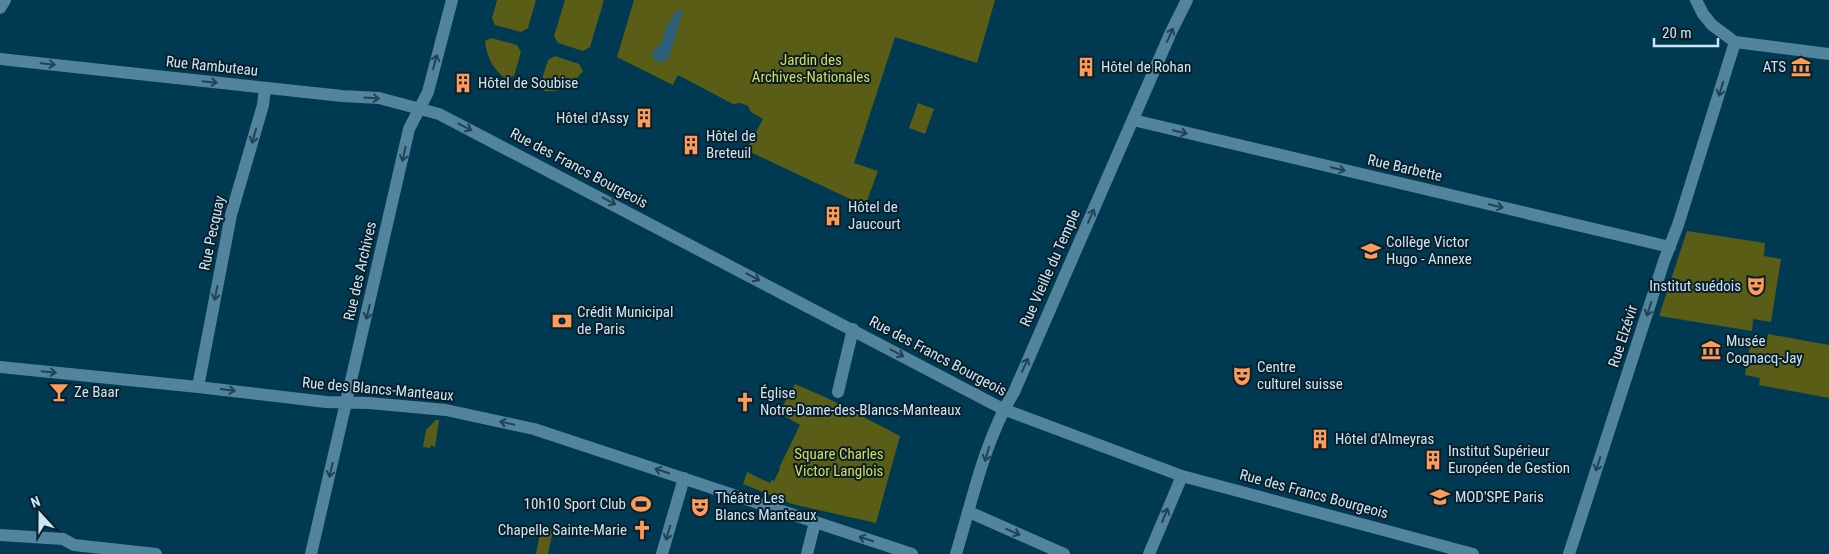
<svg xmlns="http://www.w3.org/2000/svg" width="1829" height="554" viewBox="0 0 1829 554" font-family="'Roboto Condensed',sans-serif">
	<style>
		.green { fill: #595d16 }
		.water { fill: #2e6079 }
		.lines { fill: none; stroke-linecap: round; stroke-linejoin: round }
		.minor { stroke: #52849e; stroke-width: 12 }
		.oneway { stroke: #234253 }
		.labels { text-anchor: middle; stroke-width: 4; stroke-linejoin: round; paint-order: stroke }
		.park-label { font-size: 15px; fill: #d6de55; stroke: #0a1f2a }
		.street-label { font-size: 15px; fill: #cce5f4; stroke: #0a1f2a }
		.poi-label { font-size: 15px; fill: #cce5f4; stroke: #0a1f2a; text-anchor: start }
	</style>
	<rect width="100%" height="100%" fill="#003a52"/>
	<path class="green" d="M497,0H536L528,28L521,32L495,25L492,18Z
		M565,0H604L590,47L583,51L558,43L554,36Z
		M634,0H995L977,63L895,37L854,163L878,171L865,206L746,150L763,119L751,112L748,106L740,103L733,104L678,75L673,85L617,57Z
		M491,38L517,45L521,52L514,76L506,79C493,69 487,58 485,41Z
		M555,56L579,64L583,71C573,84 562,93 544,91L540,85L548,60Z
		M918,103L934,109L925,134L909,128Z
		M1687,231L1765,243L1764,256L1781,259L1771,322L1753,319L1752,331L1659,316Z
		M1768,334L1829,345V398L1759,385L1760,378L1745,375L1751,339L1767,341Z
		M795,384L827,398L900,436L876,523L792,504L743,484L747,472L770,483L772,480L774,481L780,469L779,468L800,425L779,413Z
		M436,420H439L435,447L431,445L430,448L423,447L426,430Z
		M541,528L553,530L548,554H536Z"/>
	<path class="water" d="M683,10L669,58L663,62L656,61L652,56L654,49L661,44L665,30L676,11Z"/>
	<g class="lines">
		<path class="minor" d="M1696,0L1703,14L1712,25L1735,42L1829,54
			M0,8L5,0
			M0,59L342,96L379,98L439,114L1003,409L1182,476L1473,554
			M1133,120L1670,247
			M0,367L198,387L326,402L369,403L446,410L534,429L912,554
			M198,387L231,215L263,105L265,88
			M838,392L853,329
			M969,512L1064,554
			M0,535L63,539L74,545L156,554
			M311,554L409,129L428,92L452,0
			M662,554L684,478
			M807,554L815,522
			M956,554C972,501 985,439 1014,392L1171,32L1187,0
			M1149,554L1182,476
			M1569,554L1664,261L1678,225L1735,42"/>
	</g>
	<defs><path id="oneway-shaft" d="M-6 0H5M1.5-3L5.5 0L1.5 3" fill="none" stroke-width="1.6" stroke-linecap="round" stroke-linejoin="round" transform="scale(1.25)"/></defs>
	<g class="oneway">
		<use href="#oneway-shaft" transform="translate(1170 35) rotate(-66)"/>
		<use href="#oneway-shaft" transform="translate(435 62) rotate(-75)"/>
		<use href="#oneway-shaft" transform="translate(48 64) rotate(6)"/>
		<use href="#oneway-shaft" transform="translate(210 82) rotate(6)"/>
		<use href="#oneway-shaft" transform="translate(1721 89) rotate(107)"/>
		<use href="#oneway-shaft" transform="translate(372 98) rotate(4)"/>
		<use href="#oneway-shaft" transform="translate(465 127) rotate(27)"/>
		<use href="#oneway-shaft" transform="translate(1180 132) rotate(13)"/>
		<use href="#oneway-shaft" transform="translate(254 136) rotate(106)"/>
		<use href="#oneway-shaft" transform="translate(404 154) rotate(102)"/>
		<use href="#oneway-shaft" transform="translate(1338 169) rotate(13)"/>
		<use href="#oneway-shaft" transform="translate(609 201) rotate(28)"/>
		<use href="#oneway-shaft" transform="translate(1496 206) rotate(13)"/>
		<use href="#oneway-shaft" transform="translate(1091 216) rotate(-66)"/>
		<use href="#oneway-shaft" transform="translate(753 277) rotate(28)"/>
		<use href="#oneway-shaft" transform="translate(216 293) rotate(101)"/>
		<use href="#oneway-shaft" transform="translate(1649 309) rotate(108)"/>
		<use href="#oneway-shaft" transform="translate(368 312) rotate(103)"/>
		<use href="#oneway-shaft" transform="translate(897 353) rotate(28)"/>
		<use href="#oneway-shaft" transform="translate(1025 365) rotate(-66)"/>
		<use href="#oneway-shaft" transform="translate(49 372) rotate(6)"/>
		<use href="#oneway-shaft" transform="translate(228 390) rotate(7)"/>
		<use href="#oneway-shaft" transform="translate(507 423) rotate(-167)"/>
		<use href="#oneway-shaft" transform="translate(987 454) rotate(107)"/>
		<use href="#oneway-shaft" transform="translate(1598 464) rotate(108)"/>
		<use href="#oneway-shaft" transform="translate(331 470) rotate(103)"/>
		<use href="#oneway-shaft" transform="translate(662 471) rotate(-162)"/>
		<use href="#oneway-shaft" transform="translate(1165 515) rotate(-68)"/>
		<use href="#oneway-shaft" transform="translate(1013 532) rotate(24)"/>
		<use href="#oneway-shaft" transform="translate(668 533) rotate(107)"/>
		<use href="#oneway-shaft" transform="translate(866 539) rotate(-162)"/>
	</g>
	<defs>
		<symbol id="building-bare" viewBox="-9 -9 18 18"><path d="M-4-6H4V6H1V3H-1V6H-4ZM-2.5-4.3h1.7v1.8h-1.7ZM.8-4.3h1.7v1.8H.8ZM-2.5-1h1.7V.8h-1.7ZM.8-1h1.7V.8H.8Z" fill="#fe9b59" stroke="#0a1f2a" stroke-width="2.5" paint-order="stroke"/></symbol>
		<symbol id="museum-bare" viewBox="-9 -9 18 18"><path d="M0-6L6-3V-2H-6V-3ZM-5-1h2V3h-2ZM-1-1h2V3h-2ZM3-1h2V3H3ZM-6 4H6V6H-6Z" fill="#fe9b59" stroke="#0a1f2a" stroke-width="2.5" paint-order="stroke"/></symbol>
		<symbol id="school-bare" viewBox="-9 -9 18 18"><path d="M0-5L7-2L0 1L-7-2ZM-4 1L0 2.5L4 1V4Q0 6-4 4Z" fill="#fe9b59" stroke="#0a1f2a" stroke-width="2.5" paint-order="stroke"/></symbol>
		<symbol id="theatre-bare" viewBox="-9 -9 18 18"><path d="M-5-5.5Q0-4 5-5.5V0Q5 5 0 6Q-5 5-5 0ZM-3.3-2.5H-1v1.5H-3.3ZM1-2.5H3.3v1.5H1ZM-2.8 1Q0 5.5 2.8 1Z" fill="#fe9b59" stroke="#0a1f2a" stroke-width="2.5" paint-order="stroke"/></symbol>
		<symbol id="bank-bare" viewBox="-9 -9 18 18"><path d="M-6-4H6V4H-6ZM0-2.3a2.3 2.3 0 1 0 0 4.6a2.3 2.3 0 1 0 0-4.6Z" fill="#fe9b59" stroke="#0a1f2a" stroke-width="2.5" paint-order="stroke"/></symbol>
		<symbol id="bar-bare" viewBox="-9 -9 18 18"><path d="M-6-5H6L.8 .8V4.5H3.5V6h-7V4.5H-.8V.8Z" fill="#fe9b59" stroke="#0a1f2a" stroke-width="2.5" paint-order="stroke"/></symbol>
		<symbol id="church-bare" viewBox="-9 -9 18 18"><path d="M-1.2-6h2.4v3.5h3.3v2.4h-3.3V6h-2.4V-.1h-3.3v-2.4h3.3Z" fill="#fe9b59" stroke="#0a1f2a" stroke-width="2.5" paint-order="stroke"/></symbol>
		<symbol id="university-bare" viewBox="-9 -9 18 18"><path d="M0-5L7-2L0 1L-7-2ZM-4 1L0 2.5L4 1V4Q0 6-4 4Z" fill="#fe9b59" stroke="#0a1f2a" stroke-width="2.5" paint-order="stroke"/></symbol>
		<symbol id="stadium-bare" viewBox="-9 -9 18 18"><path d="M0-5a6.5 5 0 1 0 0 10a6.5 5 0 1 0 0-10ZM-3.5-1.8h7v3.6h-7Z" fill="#fe9b59" stroke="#0a1f2a" stroke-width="2.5" paint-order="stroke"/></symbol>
	</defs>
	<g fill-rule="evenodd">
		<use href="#building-bare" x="1072" y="53" width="28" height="28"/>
		<use href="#museum-bare" x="1787" y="53" width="28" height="28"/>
		<use href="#building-bare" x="449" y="69" width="28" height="28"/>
		<use href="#building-bare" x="630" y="104" width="28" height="28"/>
		<use href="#building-bare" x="677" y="131" width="28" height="28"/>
		<use href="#building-bare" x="819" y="202" width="28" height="28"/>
		<use href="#school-bare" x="1357" y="237" width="28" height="28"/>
		<use href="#theatre-bare" x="1742" y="272" width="28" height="28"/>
		<use href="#bank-bare" x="548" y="307" width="28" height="28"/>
		<use href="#museum-bare" x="1697" y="336" width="28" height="28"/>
		<use href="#theatre-bare" x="1228" y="362" width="28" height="28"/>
		<use href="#bar-bare" x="45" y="378" width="28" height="28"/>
		<use href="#church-bare" x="731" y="388" width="28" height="28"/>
		<use href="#building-bare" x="1306" y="425" width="28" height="28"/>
		<use href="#building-bare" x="1419" y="446" width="28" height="28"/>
		<use href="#university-bare" x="1426" y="483" width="28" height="28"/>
		<use href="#stadium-bare" x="627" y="490" width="28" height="28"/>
		<use href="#theatre-bare" x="686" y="493" width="28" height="28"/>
		<use href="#church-bare" x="628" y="516" width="28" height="28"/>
	</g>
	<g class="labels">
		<g class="park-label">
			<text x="811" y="65">Jardin des<tspan x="811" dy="17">Archives-Nationales</tspan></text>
			<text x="839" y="459">Square Charles<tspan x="839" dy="17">Victor Langlois</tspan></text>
		</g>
		<g class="street-label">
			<text transform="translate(212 66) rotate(6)" y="5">Rue Rambuteau</text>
			<text transform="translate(579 168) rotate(28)" y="5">Rue des Francs Bourgeois</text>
			<text transform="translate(1405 168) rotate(13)" y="5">Rue Barbette</text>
			<text transform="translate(212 233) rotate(-78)" y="5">Rue Pecquay</text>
			<text transform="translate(1050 268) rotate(-66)" y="5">Rue Vieille du Temple</text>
			<text transform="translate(360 271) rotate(-77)" y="5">Rue des Archives</text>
			<text transform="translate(1623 336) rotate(-72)" y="5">Rue Elzévir</text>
			<text transform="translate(938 356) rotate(28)" y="5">Rue des Francs Bourgeois</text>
			<text transform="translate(378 389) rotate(5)" y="5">Rue des Blancs-Manteaux</text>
			<text transform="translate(1314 494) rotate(15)" y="5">Rue des Francs Bourgeois</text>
		</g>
		<g class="poi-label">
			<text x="1101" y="72">Hôtel de Rohan</text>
			<text x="1786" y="72" text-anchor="end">ATS</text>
			<text x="478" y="88">Hôtel de Soubise</text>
			<text x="629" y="123" text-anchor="end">Hôtel d'Assy</text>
			<text x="706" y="141">Hôtel de<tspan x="706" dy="17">Breteuil</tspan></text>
			<text x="848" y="212">Hôtel de<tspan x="848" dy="17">Jaucourt</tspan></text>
			<text x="1386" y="247">Collège Victor<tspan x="1386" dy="17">Hugo - Annexe</tspan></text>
			<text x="1741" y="291" text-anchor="end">Institut suédois</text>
			<text x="577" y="317">Crédit Municipal<tspan x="577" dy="17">de Paris</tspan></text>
			<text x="1726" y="346">Musée<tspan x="1726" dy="17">Cognacq-Jay</tspan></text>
			<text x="1257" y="372">Centre<tspan x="1257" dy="17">culturel suisse</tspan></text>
			<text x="74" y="397">Ze Baar</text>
			<text x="760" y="398">Église<tspan x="760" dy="17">Notre-Dame-des-Blancs-Manteaux</tspan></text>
			<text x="1335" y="444">Hôtel d'Almeyras</text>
			<text x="1448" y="456">Institut Supérieur<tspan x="1448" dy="17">Européen de Gestion</tspan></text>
			<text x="1455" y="502">MOD'SPE Paris</text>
			<text x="715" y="503">Théâtre Les<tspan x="715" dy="17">Blancs Manteaux</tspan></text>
			<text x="626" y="509" text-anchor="end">10h10 Sport Club</text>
			<text x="627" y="535" text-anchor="end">Chapelle Sainte-Marie</text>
		</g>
	</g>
	<g transform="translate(40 514) rotate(339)" stroke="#0a1f2a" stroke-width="4" paint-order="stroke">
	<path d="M0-4L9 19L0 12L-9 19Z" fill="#cce5f4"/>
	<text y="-8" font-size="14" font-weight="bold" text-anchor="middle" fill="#cce5f4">N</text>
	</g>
	<path d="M1654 38v8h64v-8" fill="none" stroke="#cce5f4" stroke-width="2.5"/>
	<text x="1662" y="38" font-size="15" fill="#cce5f4" stroke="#0a1f2a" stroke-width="4" paint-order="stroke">20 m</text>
</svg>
